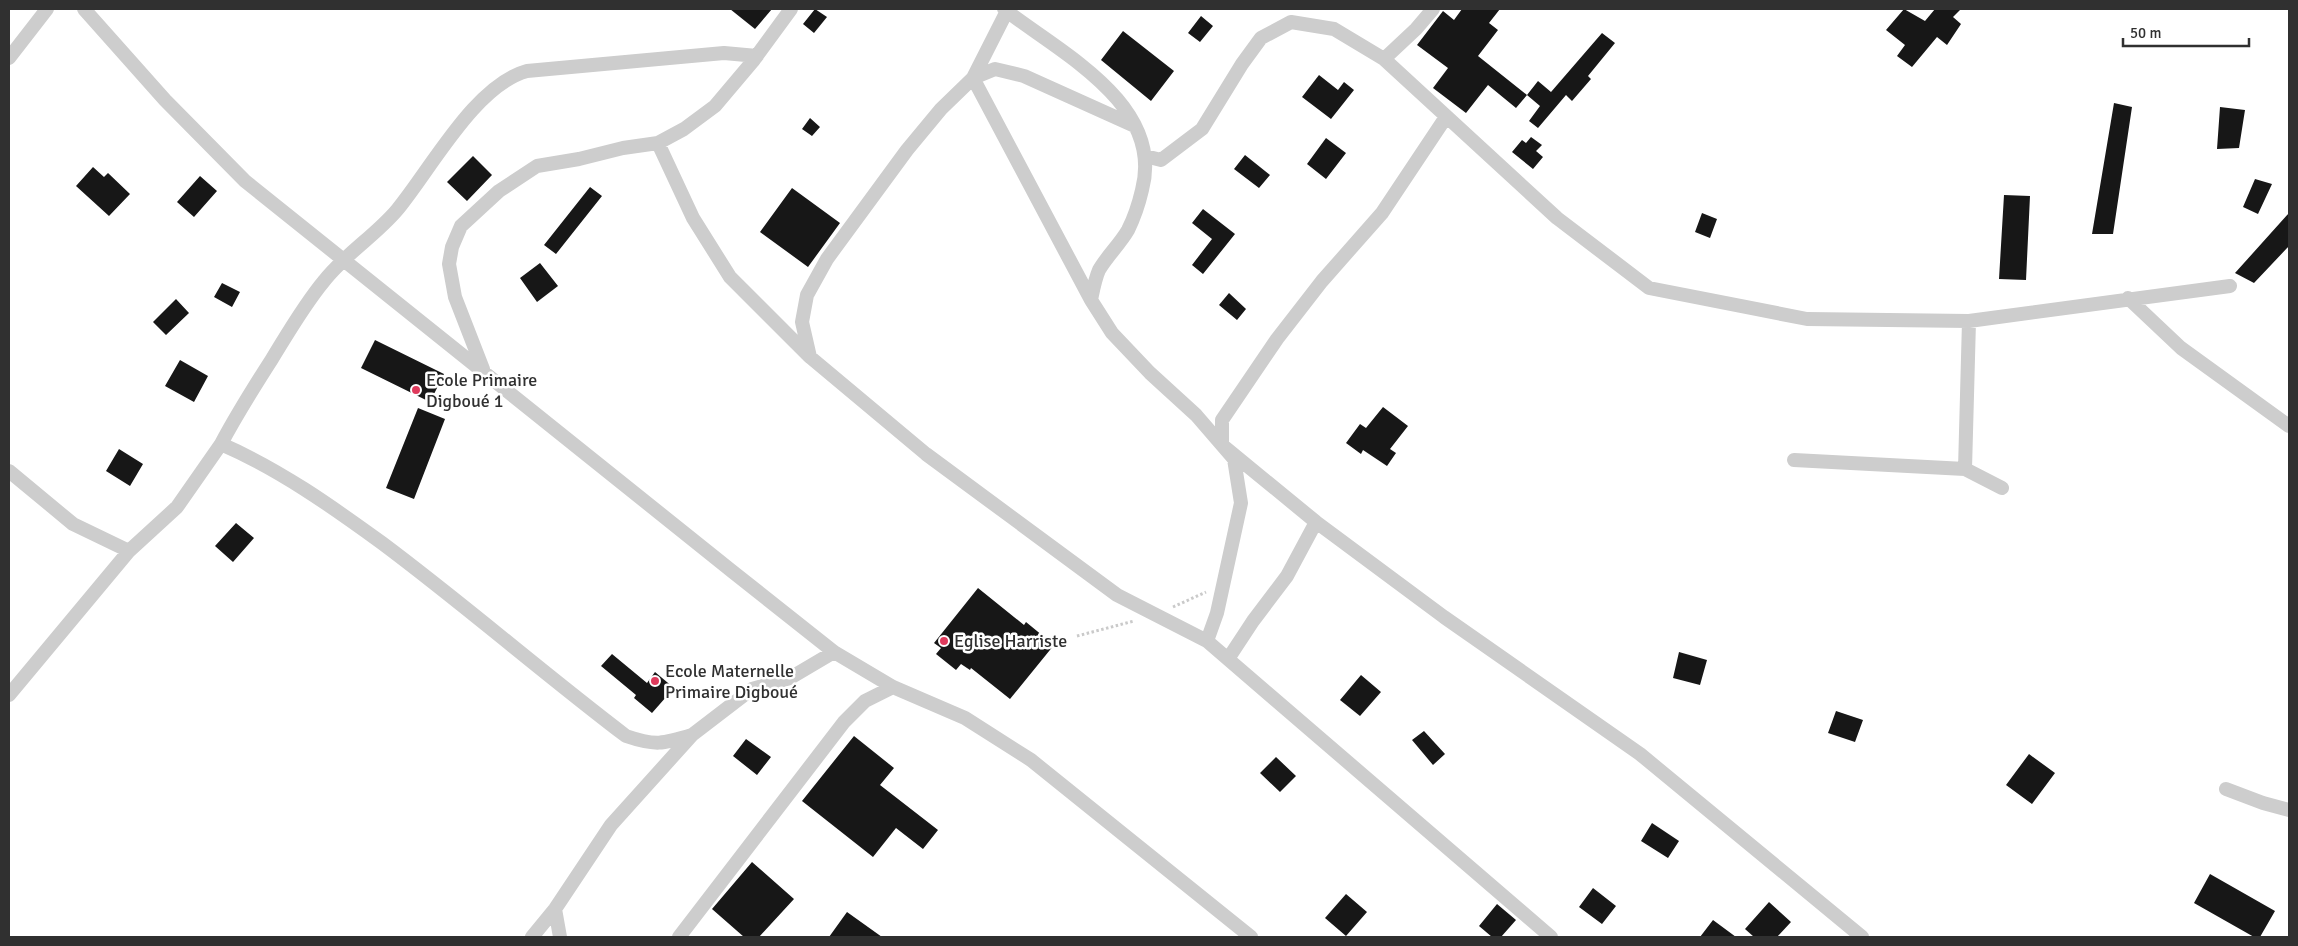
<svg xmlns="http://www.w3.org/2000/svg" width="2298" height="946" viewBox="0 0 2298 946" font-family="Signika,sans-serif">
	<style>
		.building { fill: #171717 }
		.lines { fill: none; stroke-linecap: round; stroke-linejoin: round }
		.path { stroke: #cacaca; stroke-width: 3; stroke-dasharray: 2.5 2.5; stroke-linecap: butt }
		.street { stroke: #cdcdcd; stroke-width: 14 }
		.poi-dot { fill: #df3a5c; stroke: #fff; stroke-width: 2 }
		.labels { text-anchor: middle; stroke-width: 5; stroke-linejoin: round; paint-order: stroke }
		.poi-label { font-size: 18px; fill: #303030; stroke: #fff; text-anchor: start }
	</style>
	<rect width="100%" height="100%" fill="#fff"/>
	<path class="building" d="M730,9H772L755,29Z
		M815,9L827,17L814,33L803,24Z
		M1462,9H1500L1489,23L1498,30L1478,56L1527,95L1516,108L1488,85L1466,113L1433,88L1448,68L1417,45L1443,11L1454,20Z
		M1904,9L1925,21L1935,9H1961L1953,17L1961,24L1947,45L1937,37L1912,67L1897,56L1905,45L1886,30Z
		M1201,16L1213,26L1200,42L1188,33Z
		M1123,31L1174,71L1151,101L1101,60Z
		M1602,33L1615,43L1588,76L1591,79L1572,101L1566,95L1538,128L1529,121L1540,106L1527,95L1538,81L1551,92Z
		M1319,75L1338,90L1344,82L1354,90L1331,119L1302,97Z
		M2114,103L2132,107L2113,234H2092Z
		M2220,107L2245,110L2239,148L2217,149Z
		M810,118L820,127L812,136L802,129Z
		M1531,137L1542,145L1536,151L1543,157L1533,169L1512,152L1522,140L1526,143Z
		M1326,138L1346,153L1326,179L1307,164Z
		M1245,155L1270,175L1259,188L1234,169Z
		M473,156L492,175L467,201L447,182Z
		M93,167L104,177L108,173L130,194L109,216L76,186Z
		M200,176L217,191L194,217L177,202Z
		M2255,179L2272,184L2258,214L2243,207Z
		M590,187L602,196L556,254L544,245Z
		M792,188L840,223L808,267L760,232Z
		M2004,195L2030,196L2026,280L1999,279Z
		M1203,209L1235,234L1203,274L1192,265L1212,239L1192,223Z
		M1702,213L1717,219L1710,238L1695,232Z
		M2289,213V246L2254,283L2235,273Z
		M540,263L558,286L537,302L520,278Z
		M222,283L240,292L232,307L214,297Z
		M1229,293L1246,309L1237,320L1219,305Z
		M176,299L189,313L166,335L153,322Z
		M375,340L444,374L430,402L361,368Z
		M180,360L208,376L194,402L165,386Z
		M1383,407L1408,426L1390,449L1396,453L1387,466L1363,450L1361,454L1346,443L1360,424L1366,428Z
		M418,408L445,419L414,499L386,488Z
		M119,449L143,464L130,486L106,471Z
		M236,523L254,538L233,562L215,546Z
		M978,588L1024,625L1026,622L1054,645L1010,699L971,668L970,670L961,664L956,670L936,654L941,648L934,643Z
		M1679,652L1707,660L1700,685L1673,678Z
		M612,654L647,683L655,672L674,688L652,713L634,698L636,695L601,666Z
		M1361,675L1381,692L1360,716L1340,700Z
		M1836,711L1863,720L1855,742L1828,733Z
		M1424,731L1445,754L1433,765L1412,740Z
		M854,736L894,768L880,785L938,830L923,849L896,828L873,857L802,801Z
		M746,739L771,757L757,775L733,756Z
		M2029,754L2055,773L2032,804L2006,785Z
		M1276,757L1296,776L1280,792L1260,773Z
		M1652,823L1679,841L1668,858L1641,841Z
		M752,862L794,899L759,937H744L712,909Z
		M2210,874L2275,911L2260,937H2254L2194,903Z
		M1593,888L1616,906L1602,924L1579,907Z
		M1346,894L1367,912L1346,936L1325,918Z
		M1769,902L1791,922L1777,937H1754L1745,929Z
		M1497,904L1516,920L1501,937H1492L1479,926Z
		M847,912L882,937H829Z
		M1713,920L1736,937H1700Z"/>
	<g class="lines">
		<path class="path" d="M1173,607L1206,592
			M1077,636L1134,621"/>
		<path class="street" d="M84,9L165,100L245,181L733,572L834,652L893,687L965,718L1031,760L1251,937
			M1004,9C1059,52 1165,104 1142,190C1139,203 1134,218 1128,230C1120,244 1107,256 1099,270C1095,279 1093,290 1091,300L1112,333L1150,373L1196,415L1234,459L1241,503L1217,613L1207,641
			M1007,11L973,78L1091,300
			M9,58L47,9
			M1384,59L1416,29L1433,9
			M1446,117L1382,213L1322,281L1277,339L1222,420V445L1316,522L1444,617L1640,754L1862,937
			M658,143L693,218L730,277L810,357L926,454L1117,595L1207,641L1551,937
			M1145,156L1161,160L1202,129L1242,64L1261,38L1291,22L1334,29L1384,59L1557,218L1649,288L1807,319L1969,321L2230,286
			M2128,298L2181,348L2289,426
			M810,357L802,322L807,295L827,259L907,150L941,109L973,78L995,69L1024,76L1135,126
			M483,369L455,297L449,264L452,247L461,226L499,191L537,166L579,159L623,148L658,143L684,129L715,106L753,61L791,9
			M221,444C237,414 254,387 272,359C288,333 304,305 324,281C345,254 375,236 397,210C431,169 475,85 527,71L724,53L757,56
			M1794,460L1965,469L2002,488
			M1965,469L1969,321
			M9,471L73,524L129,551
			M1228,659L1253,621L1287,576L1316,522
			M9,695L129,551L177,507L221,444C279,469 331,506 382,543C465,605 543,673 626,736C655,746 663,744 692,735
			M2226,789L2263,803L2289,810
			M555,909L560,937
			M532,937L555,909L611,825L692,735L752,689L790,678L834,652
			M679,937L844,722L865,701L893,687"/>
	</g>
	<g class="poi-dot">
		<circle cx="416" cy="390" r="5"/>
		<circle cx="944" cy="641" r="5"/>
		<circle cx="655" cy="681" r="5"/>
	</g>
	<g class="labels">
		<g class="poi-label">
			<text x="426" y="386">Ecole Primaire<tspan x="426" dy="21">Digboué 1</tspan></text>
			<text x="954" y="647">Eglise Harriste</text>
			<text x="665" y="677">Ecole Maternelle<tspan x="665" dy="21">Primaire Digboué</tspan></text>
		</g>
	</g>
	<rect width="2298" height="946" fill="none" stroke="#303030" stroke-width="20"/>
	<path d="M2123 38v8h126v-8" fill="none" stroke="#303030" stroke-width="2.5"/>
	<text x="2130" y="38" font-size="15" fill="#303030" stroke="#ffffff" stroke-width="4" paint-order="stroke">50 m</text>
</svg>
